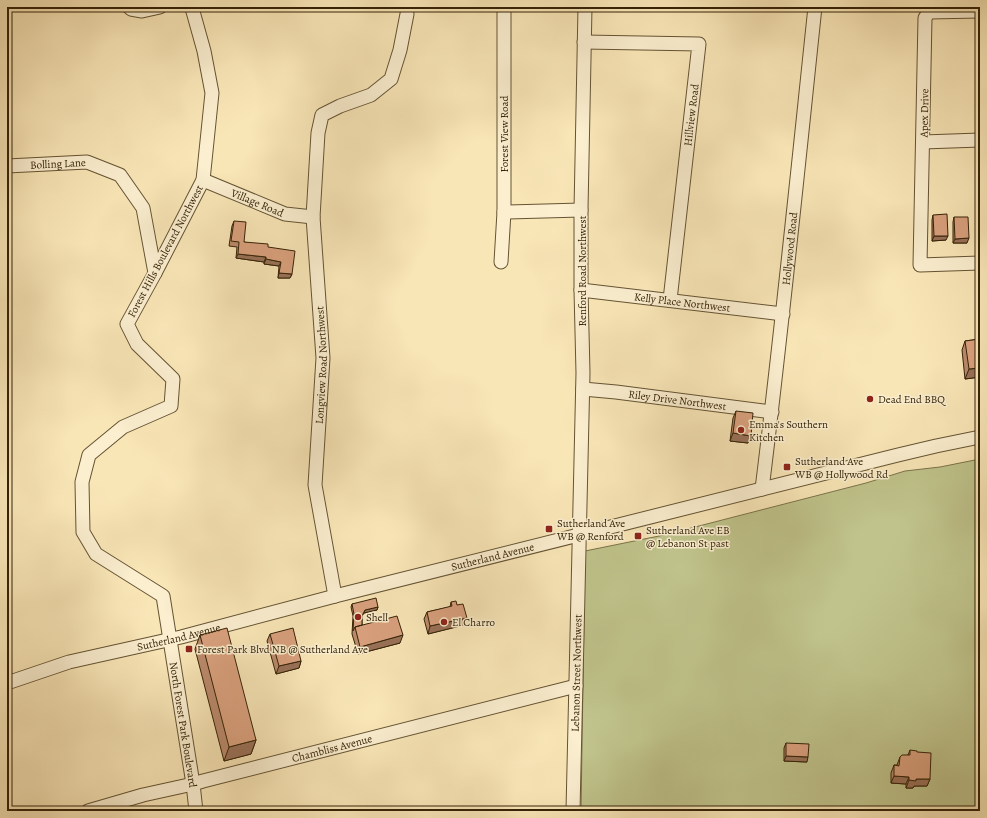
<svg xmlns="http://www.w3.org/2000/svg" width="987" height="818" viewBox="0 0 987 818" font-family="Alegreya,serif">
	<style>
		.green { fill: #c0c48c; stroke: #7a734a }
		.lines { fill: none; stroke-linecap: round; stroke-linejoin: round }
		.minor-casing { stroke: #655333; stroke-width: 15 }
		.minor { stroke: #fbefd0; stroke-width: 13 }
		.wall { fill: #bb8a6c; stroke: #342207 }
		.shaded-wall { fill: #997158; stroke: #342207 }
		.building { fill: #daa17e; stroke: #342207 }
		.poi-dot { fill: #8f2418; stroke: #fbefd0; stroke-width: 1.5 }
		.labels { text-anchor: middle; stroke-width: 3; stroke-linejoin: round; paint-order: stroke }
		.street-label { font-size: 11px; fill: #342207; stroke: #fbefd0 }
		.poi-label { font-size: 11px; fill: #342207; stroke: #fbefd0; text-anchor: start }
	</style>
	<rect width="100%" height="100%" fill="#f9e6b7"/>
	<filter id="stains"><feTurbulence type="fractalNoise" baseFrequency=".005" numOctaves="4"/><feColorMatrix values="0 0 0 0 .2 0 0 0 0 .09 0 0 0 0 .02 0 0 0 .5 -.17"/></filter>
	<radialGradient id="worn" r=".72"><stop offset=".6" stop-color="#630" stop-opacity="0"/><stop offset="1" stop-color="#630" stop-opacity=".3"/></radialGradient>
	<path class="green" d="M980,459V811H581L585,551L664,535L866,483L905,471L940,467Z"/>
	<g class="lines">
		<defs>
			<g id="minor">
				<path d="M129,7L131,9L142,11L160,7"/>
				<path id="s1" d="M191,7L192,8L204,51L212,93L203,180L155,273L127,324L137,344L173,379L171,406L123,427L89,455L82,482L83,532L96,554L163,596L193,784L196,811"/>
				<path d="M980,11L929,12L925,18L920,265L980,263"/>
				<path d="M584,42L699,44L670,300"/>
				<path d="M923,142L980,140"/>
				<path id="s2" d="M7,166L87,162L120,175L143,208L155,273"/>
				<path id="s3" d="M203,180L285,214L313,217"/>
				<path d="M504,212L581,210"/>
				<path d="M501,262L504,212V7"/>
				<path id="s4" d="M581,290L783,314"/>
				<path id="s5" d="M583,389L616,392L772,412"/>
				<path id="s6" d="M762,489C782,329 798,168 815,7"/>
				<path id="s7" d="M335,596L315,485L323,358L313,217L318,133L322,115L340,106L371,95L391,79L400,50L407,14"/>
				<path id="s8" d="M7,683L69,662L181,637L339,595L898,455L936,446L980,437"/>
				<path id="s9" d="M88,811L143,795L193,784L203,781L576,686"/>
				<path id="s10" d="M573,811L583,373L581,290V210L585,7"/>
			</g>
		</defs>
		<use href="#minor" class="minor-casing"/>
		<use href="#minor" class="minor"/>
	</g>
	<path class="wall" d="M933,215L946,240L932,241V220Z
		M954,217L967,243H953V222Z
		M234,221L244,242L268,247L292,274L290,278H278L279,266L264,264V262L236,258L237,247L229,246L232,226Z
		M980,339V377L965,379L962,350L965,341Z
		M736,411L751,436L748,443L730,441L733,418Z
		M451,602L457,605L467,618L464,625L428,634L424,619L427,612L450,607Z
		M352,604L378,607L377,610L364,613L362,616V625L400,643L358,654L352,634L353,616L351,607Z
		M270,634L301,661L299,668L276,674L267,641Z
		M200,635L256,740L251,754L224,761L195,649Z
		M786,743L807,762L784,761V748Z
		M910,750L930,779L927,786H914L913,788H906V784L891,783V773L894,765H897L900,757L908,755Z"/>
	<path class="shaded-wall" d="M934,236H948L946,240L932,241Z
		M969,238L967,243H953L955,239Z
		M238,254L266,257L264,262L236,258Z
		M266,259L281,262L279,266L264,264Z
		M279,273L292,274L290,278H278Z
		M980,368V377L965,379L969,369Z
		M733,433L751,436L748,443L730,441Z
		M378,607L377,610L364,613L365,610Z
		M467,618L464,625L428,634L430,626Z
		M403,635L400,643L358,654L360,647Z
		M301,661L299,668L276,674L279,666Z
		M256,740L251,754L224,761L229,747Z
		M786,756L808,757L807,762L784,761Z
		M894,776L909,777L906,784L891,783Z
		M916,779H930L927,786H914L913,788H906L909,780Z"/>
	<path class="building" d="M947,214L948,236H934L933,215Z
		M954,217H968L969,238L955,239Z
		M234,221L246,222L244,242L268,244V247L295,251L292,274L279,273L281,262L266,259V257L238,254L239,242L231,241Z
		M980,339V368L969,369L965,341Z
		M736,411L753,413L751,436L733,433Z
		M376,598L378,607L365,610L362,616V625L355,627L353,631L354,614L352,604Z
		M456,601L457,605L463,604L467,618L430,626L427,612L452,606L451,602Z
		M397,616L403,635L360,647L355,627Z
		M227,628L256,740L229,747L200,635Z
		M293,628L301,661L279,666L270,634Z
		M786,743L809,744L808,757L786,756Z
		M910,750L917,751V752L931,753L930,779H916V781L909,780V777L894,776V765L899,766L900,757L902,755H910Z"/>
	<g class="poi-dot">
		<circle cx="870" cy="399" r="4"/>
		<circle cx="741" cy="430" r="4"/>
		<rect x="783" y="463" width="8" height="8" rx="2"/>
		<rect x="545" y="525" width="8" height="8" rx="2"/>
		<rect x="634" y="532" width="8" height="8" rx="2"/>
		<circle cx="358" cy="617" r="4"/>
		<circle cx="444" cy="622" r="4"/>
		<rect x="185" y="645" width="8" height="8" rx="2"/>
	</g>
	<g class="labels">
		<g class="street-label">
			<text transform="translate(924 113) rotate(-89)" y="4">Apex Drive</text>
			<text transform="translate(691 115) rotate(-83)" y="4">Hillview Road</text>
			<text transform="translate(504 134) rotate(-90)" y="4">Forest View Road</text>
			<text dy="4" stroke="none"><textPath href="#s2" startOffset="51">Bolling Lane</textPath></text>
			<text dy="4" stroke="none"><textPath href="#s3" startOffset="59">Village Road</textPath></text>
			<text dy="4" stroke="none"><textPath href="#s6" startOffset="242">Hollywood Road</textPath></text>
			<text transform="translate(165 251) rotate(-62)" y="4">Forest Hills Boulevard Northwest</text>
			<text transform="translate(582 271) rotate(-90)" y="4">Renford Road Northwest</text>
			<text dy="4" stroke="none"><textPath href="#s4" startOffset="102">Kelly Place Northwest</textPath></text>
			<text dy="4" stroke="none"><textPath href="#s7" startOffset="233">Longview Road Northwest</textPath></text>
			<text dy="4" stroke="none"><textPath href="#s5" startOffset="95">Riley Drive Northwest</textPath></text>
			<text dy="4" stroke="none"><textPath href="#s8" startOffset="502">Sutherland Avenue</textPath></text>
			<text dy="4" stroke="none"><textPath href="#s8" startOffset="178">Sutherland Avenue</textPath></text>
			<text dy="4" stroke="none"><textPath href="#s10" startOffset="138">Lebanon Street Northwest</textPath></text>
			<text dy="4" stroke="none"><textPath href="#s1" startOffset="848">North Forest Park Boulevard</textPath></text>
			<text dy="4" stroke="none"><textPath href="#s9" startOffset="252">Chambliss Avenue</textPath></text>
		</g>
		<g class="poi-label">
			<text x="878" y="403">Dead End BBQ</text>
			<text x="749" y="428">Emma's Southern<tspan x="749" dy="13">Kitchen</tspan></text>
			<text x="795" y="465">Sutherland Ave<tspan x="795" dy="13">WB @ Hollywood Rd</tspan></text>
			<text x="557" y="527">Sutherland Ave<tspan x="557" dy="13">WB @ Renford</tspan></text>
			<text x="646" y="534">Sutherland Ave EB<tspan x="646" dy="13">@ Lebanon St past</tspan></text>
			<text x="366" y="621">Shell</text>
			<text x="452" y="626">El Charro</text>
			<text x="197" y="653">Forest Park Blvd NB @ Sutherland Ave</text>
		</g>
	</g>
	<rect width="987" height="818" fill="none" stroke="#f9e6b7" stroke-width="24"/>
	<rect x="8" y="8" width="971" height="802" fill="none" stroke="#342207" stroke-width="2"/>
	<rect x="12" y="12" width="963" height="794" fill="none" stroke="#342207"/>
	<rect width="100%" height="100%" filter="url(#stains)"/>
	<rect width="100%" height="100%" fill="url(#worn)"/>
</svg>
